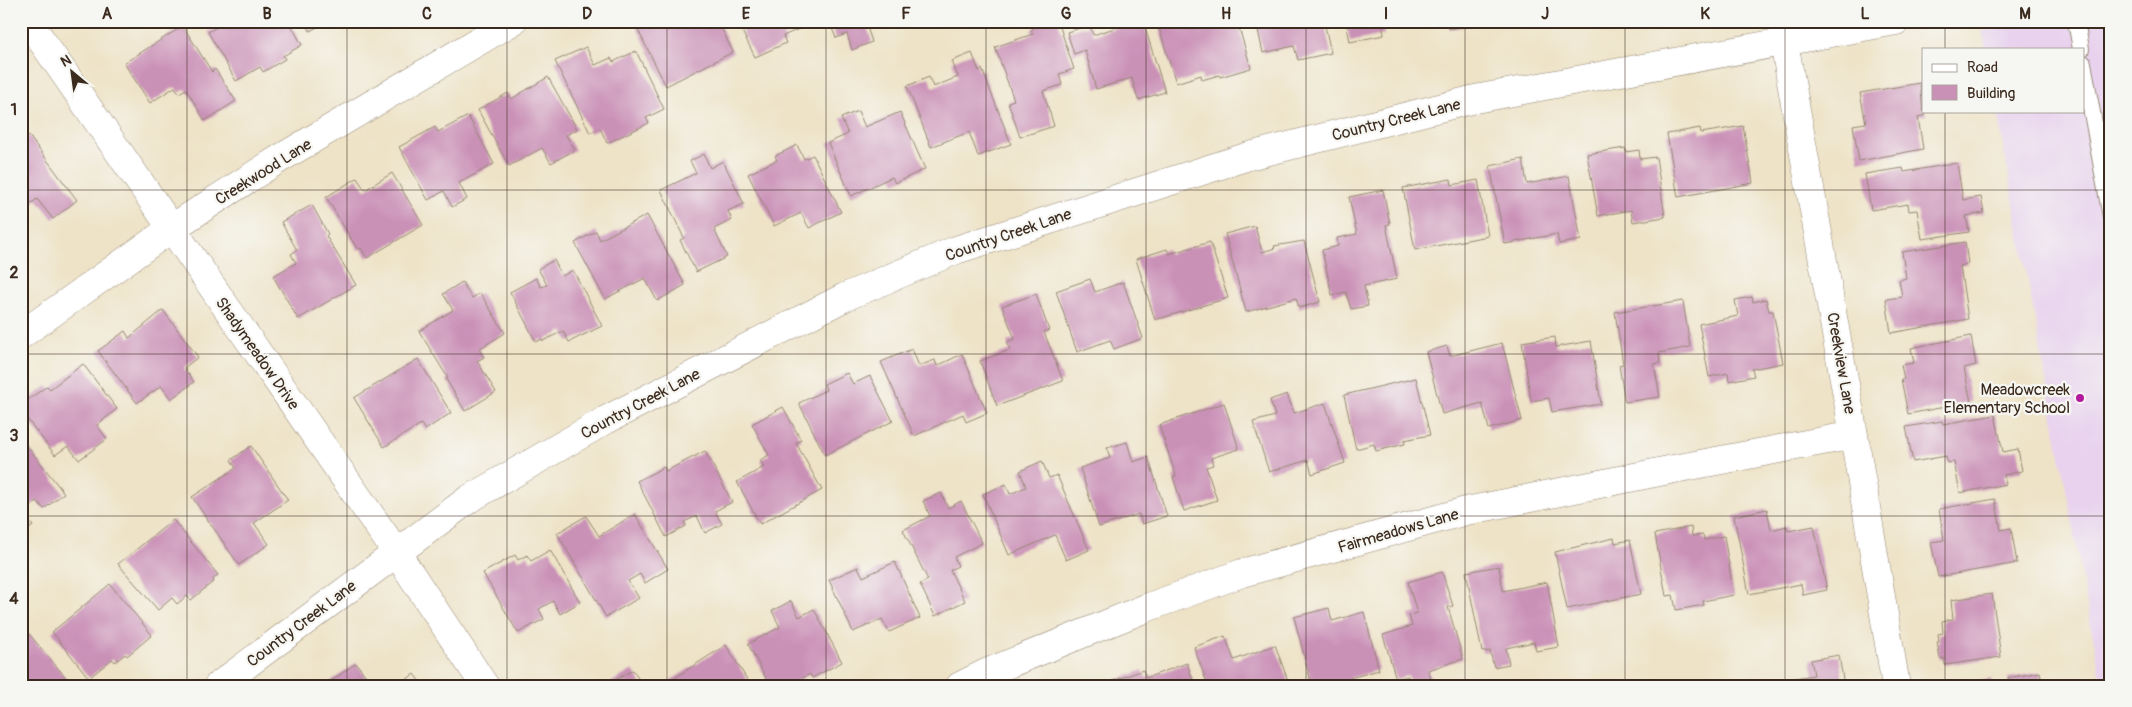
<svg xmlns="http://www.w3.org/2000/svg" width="2132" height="707" viewBox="0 0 2132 707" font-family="Pangolin,sans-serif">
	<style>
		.built { fill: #e8d2ee }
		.building { fill: #ca91b7 }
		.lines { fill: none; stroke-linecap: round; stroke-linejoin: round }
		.service-casing { stroke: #948672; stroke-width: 18 }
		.minor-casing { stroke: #948672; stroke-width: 29 }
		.tertiary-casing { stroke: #948672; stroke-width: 29 }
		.service { stroke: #fff; stroke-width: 16 }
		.minor { stroke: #fff; stroke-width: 28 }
		.tertiary { stroke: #fff; stroke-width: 28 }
		.grid { fill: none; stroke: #3b2a1e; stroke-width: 1; stroke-opacity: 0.55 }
		.poi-dot { fill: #b5179e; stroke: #f6f6f2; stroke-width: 2 }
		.labels { text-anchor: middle; stroke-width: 4.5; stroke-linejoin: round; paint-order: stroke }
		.street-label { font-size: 16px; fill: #3b2a1e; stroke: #f6f6f2 }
		.poi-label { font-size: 16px; fill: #3b2a1e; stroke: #f6f6f2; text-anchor: end }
		.neatline { fill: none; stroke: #3b2a1e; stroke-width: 2 }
		.grid-label { font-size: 16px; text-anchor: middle; font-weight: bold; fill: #3b2a1e }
	</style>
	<rect width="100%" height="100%" fill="#f6f6f2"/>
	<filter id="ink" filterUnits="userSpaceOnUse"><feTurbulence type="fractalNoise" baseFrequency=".02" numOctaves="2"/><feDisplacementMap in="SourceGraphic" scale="10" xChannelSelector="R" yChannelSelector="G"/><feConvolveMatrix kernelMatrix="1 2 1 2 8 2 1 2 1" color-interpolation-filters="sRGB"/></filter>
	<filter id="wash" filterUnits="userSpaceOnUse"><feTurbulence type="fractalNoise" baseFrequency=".0096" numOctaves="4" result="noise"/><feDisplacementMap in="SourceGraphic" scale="20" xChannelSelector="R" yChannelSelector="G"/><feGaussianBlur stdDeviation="1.12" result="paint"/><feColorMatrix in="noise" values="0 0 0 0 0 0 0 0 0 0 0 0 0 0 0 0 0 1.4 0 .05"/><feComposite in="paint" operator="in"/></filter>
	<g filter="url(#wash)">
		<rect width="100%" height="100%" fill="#eee3c7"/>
		<path class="built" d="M2039,21H2111V686H2102L1997,111H2083V49H1986L1982,31Z"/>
		<g id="blocks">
			<path class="building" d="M227,21H289L302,45L283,56L285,59L263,72L260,67L236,81L208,32Z
				M305,21H328L310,31Z
				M650,21H718L733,52L666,86L637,28Z
				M737,21H812L813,23L783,36L786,43L755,57Z
				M829,21H881L867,27L872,42L852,50L847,34L836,38Z
				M1039,21H1058L1074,69L1059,74L1062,85L1043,91L1054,126L1020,137L1008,102L1014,100L995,47L1033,34L1031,31Z
				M1136,21H1143L1165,92L1138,100L1132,78L1096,89L1085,50L1074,54L1067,32L1090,25L1093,35Z
				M1181,21H1237L1251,68L1220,77L1219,75L1202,80L1201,75L1176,83L1159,28Z
				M1256,21H1324L1331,53L1298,60L1294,46L1263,53Z
				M1346,21H1382L1384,35L1350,42Z
				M1432,21H1479V24L1449,29L1448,22L1432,25Z
				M183,26L212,72L215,69L236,101L205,121L186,89L179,93L175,87L150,103L124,63Z
				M586,47L595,65L611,58L613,62L636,51L664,109L646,118L649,123L607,143L600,128L590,133L555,61Z
				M972,53L979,71L982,69L1011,144L978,156L969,132L931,147L907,86L929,77L933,87L958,77L952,61Z
				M548,77L577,129L566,135L575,150L551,163L542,148L509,166L478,110L508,93L511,99Z
				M1920,83L1923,111H1925L1926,115L1918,117L1923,149L1859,161L1853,125L1866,123L1860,93Z
				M858,111L865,127L900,112L925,169L895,183L892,177L851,196L828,143L848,134L841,118Z
				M468,116L494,164L459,183L467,199L452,207L444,191L428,200L399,147L435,127L438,132Z
				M1743,126L1753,183L1678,197L1667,134L1700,128L1701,133Z
				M29,136L77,200L53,219L37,199L21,211V139L23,141Z
				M797,145L804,159L813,155L841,212L809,228L801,213L774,226L748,174L777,160L775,156Z
				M1625,148L1626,152L1639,150L1640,159L1656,157L1665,217L1633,222L1631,210L1598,216L1587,154Z
				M704,154L710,168L723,161L744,204L728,211L732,220L714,229L727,257L696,272L680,240L684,238L661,190L696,173L690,161Z
				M1523,159L1527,184L1569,176L1581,240L1559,244L1557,234L1505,244L1490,166Z
				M1957,163L1963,200L1981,197L1984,213L1966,216L1969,232L1922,239L1917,210L1909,211L1908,204L1871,210L1865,174L1903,168L1904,172Z
				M392,173L423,225L367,258L361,248L358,250L326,197L357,178L365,190Z
				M1451,179L1452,185L1478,180L1488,236L1415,250L1403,188Z
				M1383,190L1390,224L1386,225L1397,279L1364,286L1368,306L1351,309L1346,292L1332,295L1322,250L1338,246L1337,238L1357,234L1349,197Z
				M312,205L328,234L326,236L356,285L298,319L273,276L296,263L291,254L297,250L281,222Z
				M647,215L685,285L657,301L645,278L605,299L575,243L596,231L600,240Z
				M1255,226L1262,252L1275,248L1274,246L1304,241L1320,302L1299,308L1296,298L1246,312L1225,234Z
				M1210,242L1228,298L1155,320L1136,259L1167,249L1169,254Z
				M1965,242L1968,264L1960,266L1968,319L1891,333L1886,299L1902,297L1899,280L1906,278L1902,252Z
				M554,260L562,276L573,270L602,326L569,342L563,331L543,341L542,339L536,342L510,292L536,278L541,287L547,285L538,269Z
				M1090,279L1095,292L1123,282L1143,338L1114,349L1110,340L1077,352L1056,291Z
				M462,282L472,298L480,293L505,333L479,349L484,357L477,361L496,392L465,411L446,379L448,378L419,331L453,310L443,294Z
				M1036,294L1049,330L1044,332L1063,381L997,406L980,361L1010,350L1007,342L1015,339L1002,306Z
				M1752,297L1753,302L1766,299L1769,311H1773L1783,363L1752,369L1754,376L1729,381L1728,373L1709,377L1699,324L1738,316L1735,300Z
				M1683,301L1690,347L1659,353L1660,363L1654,364L1660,397L1625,402L1619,365L1623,364L1615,312Z
				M163,310L198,357L184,368L194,382L171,399L161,386L137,403L98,351L125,331L129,338Z
				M1971,336L1976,365L1964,368L1971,402L1908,414L1901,379H1904L1901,365L1914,363L1911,348Z
				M1555,337L1556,347L1591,341L1601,404L1552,412L1549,398L1531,401L1522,342Z
				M1502,343L1522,420L1489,429L1482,403L1442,414L1426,352L1447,346L1450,356Z
				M912,349L919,366L935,360L937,366L962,354L987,413L966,422L963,414L914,436L881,362Z
				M418,359L451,413L425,430L421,424L384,447L354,398Z
				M83,364L117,409L97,425L107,439L79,460L68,446L55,455L21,411V405L47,386L50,389Z
				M847,373L853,384L870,376L893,421L825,455L799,403L826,390L824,384Z
				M1416,378L1430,435L1404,440L1405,444L1376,451L1374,444L1356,449L1344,395Z
				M1287,394L1294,413L1325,403L1345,463L1312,474L1308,460L1269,472L1253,422L1275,416L1270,400Z
				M1224,403L1239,449L1211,458L1213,465L1206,467L1217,500L1184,511L1173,477L1176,476L1159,425Z
				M783,407L801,440L796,443L822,490L760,524L737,482L764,467L760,460L769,455L752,424Z
				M1995,415L2003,452L2018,449L2022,471L2004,475L2006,484L1960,493L1954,462L1947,463L1946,456L1913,462L1906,427L1942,421L1943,424Z
				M24,442L64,493L44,509L37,501L22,513L33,526L21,535V444Z
				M1127,442L1133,462L1148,457L1167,516L1142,524L1139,514L1099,527L1080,468L1110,458L1107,448Z
				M251,446L288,500L254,523L269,544L239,565L192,497L236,468L231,460Z
				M705,451L732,502L715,511L722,524L705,533L697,516L684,522L686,526L666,537L637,481L664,467L666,471Z
				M1042,461L1049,478L1057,475L1089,550L1066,560L1055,535L1009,555L983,494L1006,484L1010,494L1026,487L1020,471Z
				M941,493L948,508L961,501L982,543L954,557L958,566L950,570L965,601L935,616L920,584L928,580L903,530L930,516L923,501Z
				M1995,499L2001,530L2011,528L2017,563L1938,577L1931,542L1944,540L1939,509Z
				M1767,509L1771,530L1787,526L1788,531L1814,526L1827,590L1803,595L1801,584L1749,594L1734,516Z
				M635,514L668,569L645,583L640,574L628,581L639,598L606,617L557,533L586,516L599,536Z
				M173,520L218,575L213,579L214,581L191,600L187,596L177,604L172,598L158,610L118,564Z
				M1691,527L1692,536L1703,535L1704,540L1724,536L1734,595L1703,601L1704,605L1676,610L1673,595L1666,596L1655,534Z
				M1614,538L1615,543L1630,540L1641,594L1567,609L1555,552Z
				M550,550L580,602L560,614L553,601L539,609L544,619L518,633L483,573L515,555L518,560L527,555L531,561Z
				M895,562L920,618L889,632L882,619L853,632L829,580L858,567L863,577Z
				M1499,566L1503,591L1547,582L1559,647L1536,651L1534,642L1506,648L1509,664L1494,667L1490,651L1482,652L1466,572Z
				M1442,572L1453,606L1448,607L1463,659L1428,670L1432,682L1411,686L1408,676L1396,679L1383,635L1412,626L1409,615L1417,613L1408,582Z
				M110,584L152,635L127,656L125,654L115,662L112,659L89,678L52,632Z
				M1992,594L2001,657L1945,665L1944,658L1940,659L1937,642H1939L1938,634L1943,633L1942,621L1953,619L1951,600Z
				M791,601L799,617L814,609L842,662L812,678L810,674L788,686H770L748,644L780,627L772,611Z
				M1329,608L1332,621L1364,612L1379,670L1350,678L1351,683L1340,686H1312L1294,617Z
				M29,634L73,686H21V641Z
				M1225,636L1234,660L1275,645L1290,686H1208L1194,647Z
				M726,645L751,686H662Z
				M1839,655L1844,686H1776L1775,681L1814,675L1811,660Z
				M356,663L373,686H329L327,684Z
				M1187,663L1195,686H1112L1110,682L1143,670L1146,678Z
				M633,670L642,685L644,683L646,686H611L610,683Z
				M2040,672L2043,686H2009L2008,678Z
				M414,674L423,686H398Z
				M1991,679L1992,686H1971L1970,683Z"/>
		</g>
	</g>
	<g filter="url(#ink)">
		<use href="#blocks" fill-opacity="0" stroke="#948672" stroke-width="1"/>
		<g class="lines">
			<defs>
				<path id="service" d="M2076,21L2081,49
					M2083,63L2111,217"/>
				<path id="minor" d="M28,21L396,552L485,686
					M1784,42L1854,435L1896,686
					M21,335L172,228L279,159L513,21
					M960,686L986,673L1146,608L1242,573L1466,511L1669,470L1854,435"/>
				<path id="tertiary" d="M218,686L469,499L606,420L845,297L956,250L1249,156L1475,99L1896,21"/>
			</defs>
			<use href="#service" class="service-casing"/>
			<use href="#minor" class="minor-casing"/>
			<use href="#tertiary" class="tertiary-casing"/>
			<use href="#service" class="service"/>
			<use href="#minor" class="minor"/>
			<use href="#tertiary" class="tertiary"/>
		</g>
	</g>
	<path class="grid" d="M187,21V686M347,21V686M507,21V686M667,21V686M826,21V686M986,21V686M1146,21V686M1306,21V686M1465,21V686M1625,21V686M1785,21V686M1945,21V49M1945,111V686M21,190H2111M21,354H2111M21,516H2111"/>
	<circle class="poi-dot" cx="2080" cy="398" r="5"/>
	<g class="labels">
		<g class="street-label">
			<text transform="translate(1396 119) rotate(-14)" y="6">Country Creek Lane</text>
			<text transform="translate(263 171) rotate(-32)" y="6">Creekwood Lane</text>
			<text transform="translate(1008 234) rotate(-19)" y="6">Country Creek Lane</text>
			<text transform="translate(258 353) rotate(55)" y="6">Shadymeadow Drive</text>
			<text transform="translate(1842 363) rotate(80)" y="6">Creekview Lane</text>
			<text transform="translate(640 403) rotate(-28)" y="6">Country Creek Lane</text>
			<text transform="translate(1398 530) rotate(-16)" y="6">Fairmeadows Lane</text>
			<text transform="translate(301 623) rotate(-37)" y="6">Country Creek Lane</text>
		</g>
		<g class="poi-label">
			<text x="2070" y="395">Meadowcreek<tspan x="2070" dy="18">Elementary School</tspan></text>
		</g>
	</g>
	<rect width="2132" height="707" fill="none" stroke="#f6f6f2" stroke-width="55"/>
	<rect x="1922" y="48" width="162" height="65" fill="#f6f6f2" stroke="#aba49d"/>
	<rect x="1932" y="64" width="25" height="8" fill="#ffffff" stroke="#aba49d"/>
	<text x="1967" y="72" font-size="15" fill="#3b2a1e">Road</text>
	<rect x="1932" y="85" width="25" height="15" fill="#ca91b7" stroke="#aba49d"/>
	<text x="1967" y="98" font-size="15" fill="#3b2a1e">Building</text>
	<g transform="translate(72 72) rotate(331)" stroke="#f6f6f2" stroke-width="4" paint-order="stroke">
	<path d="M0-4L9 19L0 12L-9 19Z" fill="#3b2a1e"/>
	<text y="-8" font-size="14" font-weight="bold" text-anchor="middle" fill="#3b2a1e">N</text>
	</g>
	<rect x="28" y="28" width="2076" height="652" class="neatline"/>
	<g class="grid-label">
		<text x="107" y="19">A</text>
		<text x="267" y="19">B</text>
		<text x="427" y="19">C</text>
		<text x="587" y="19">D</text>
		<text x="746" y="19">E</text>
		<text x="906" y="19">F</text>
		<text x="1066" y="19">G</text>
		<text x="1226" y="19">H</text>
		<text x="1386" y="19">I</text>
		<text x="1545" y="19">J</text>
		<text x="1705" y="19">K</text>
		<text x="1865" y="19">L</text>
		<text x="2025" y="19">M</text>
		<text x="14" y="115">1</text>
		<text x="14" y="278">2</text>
		<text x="14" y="441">3</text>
		<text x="14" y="604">4</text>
	</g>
</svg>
